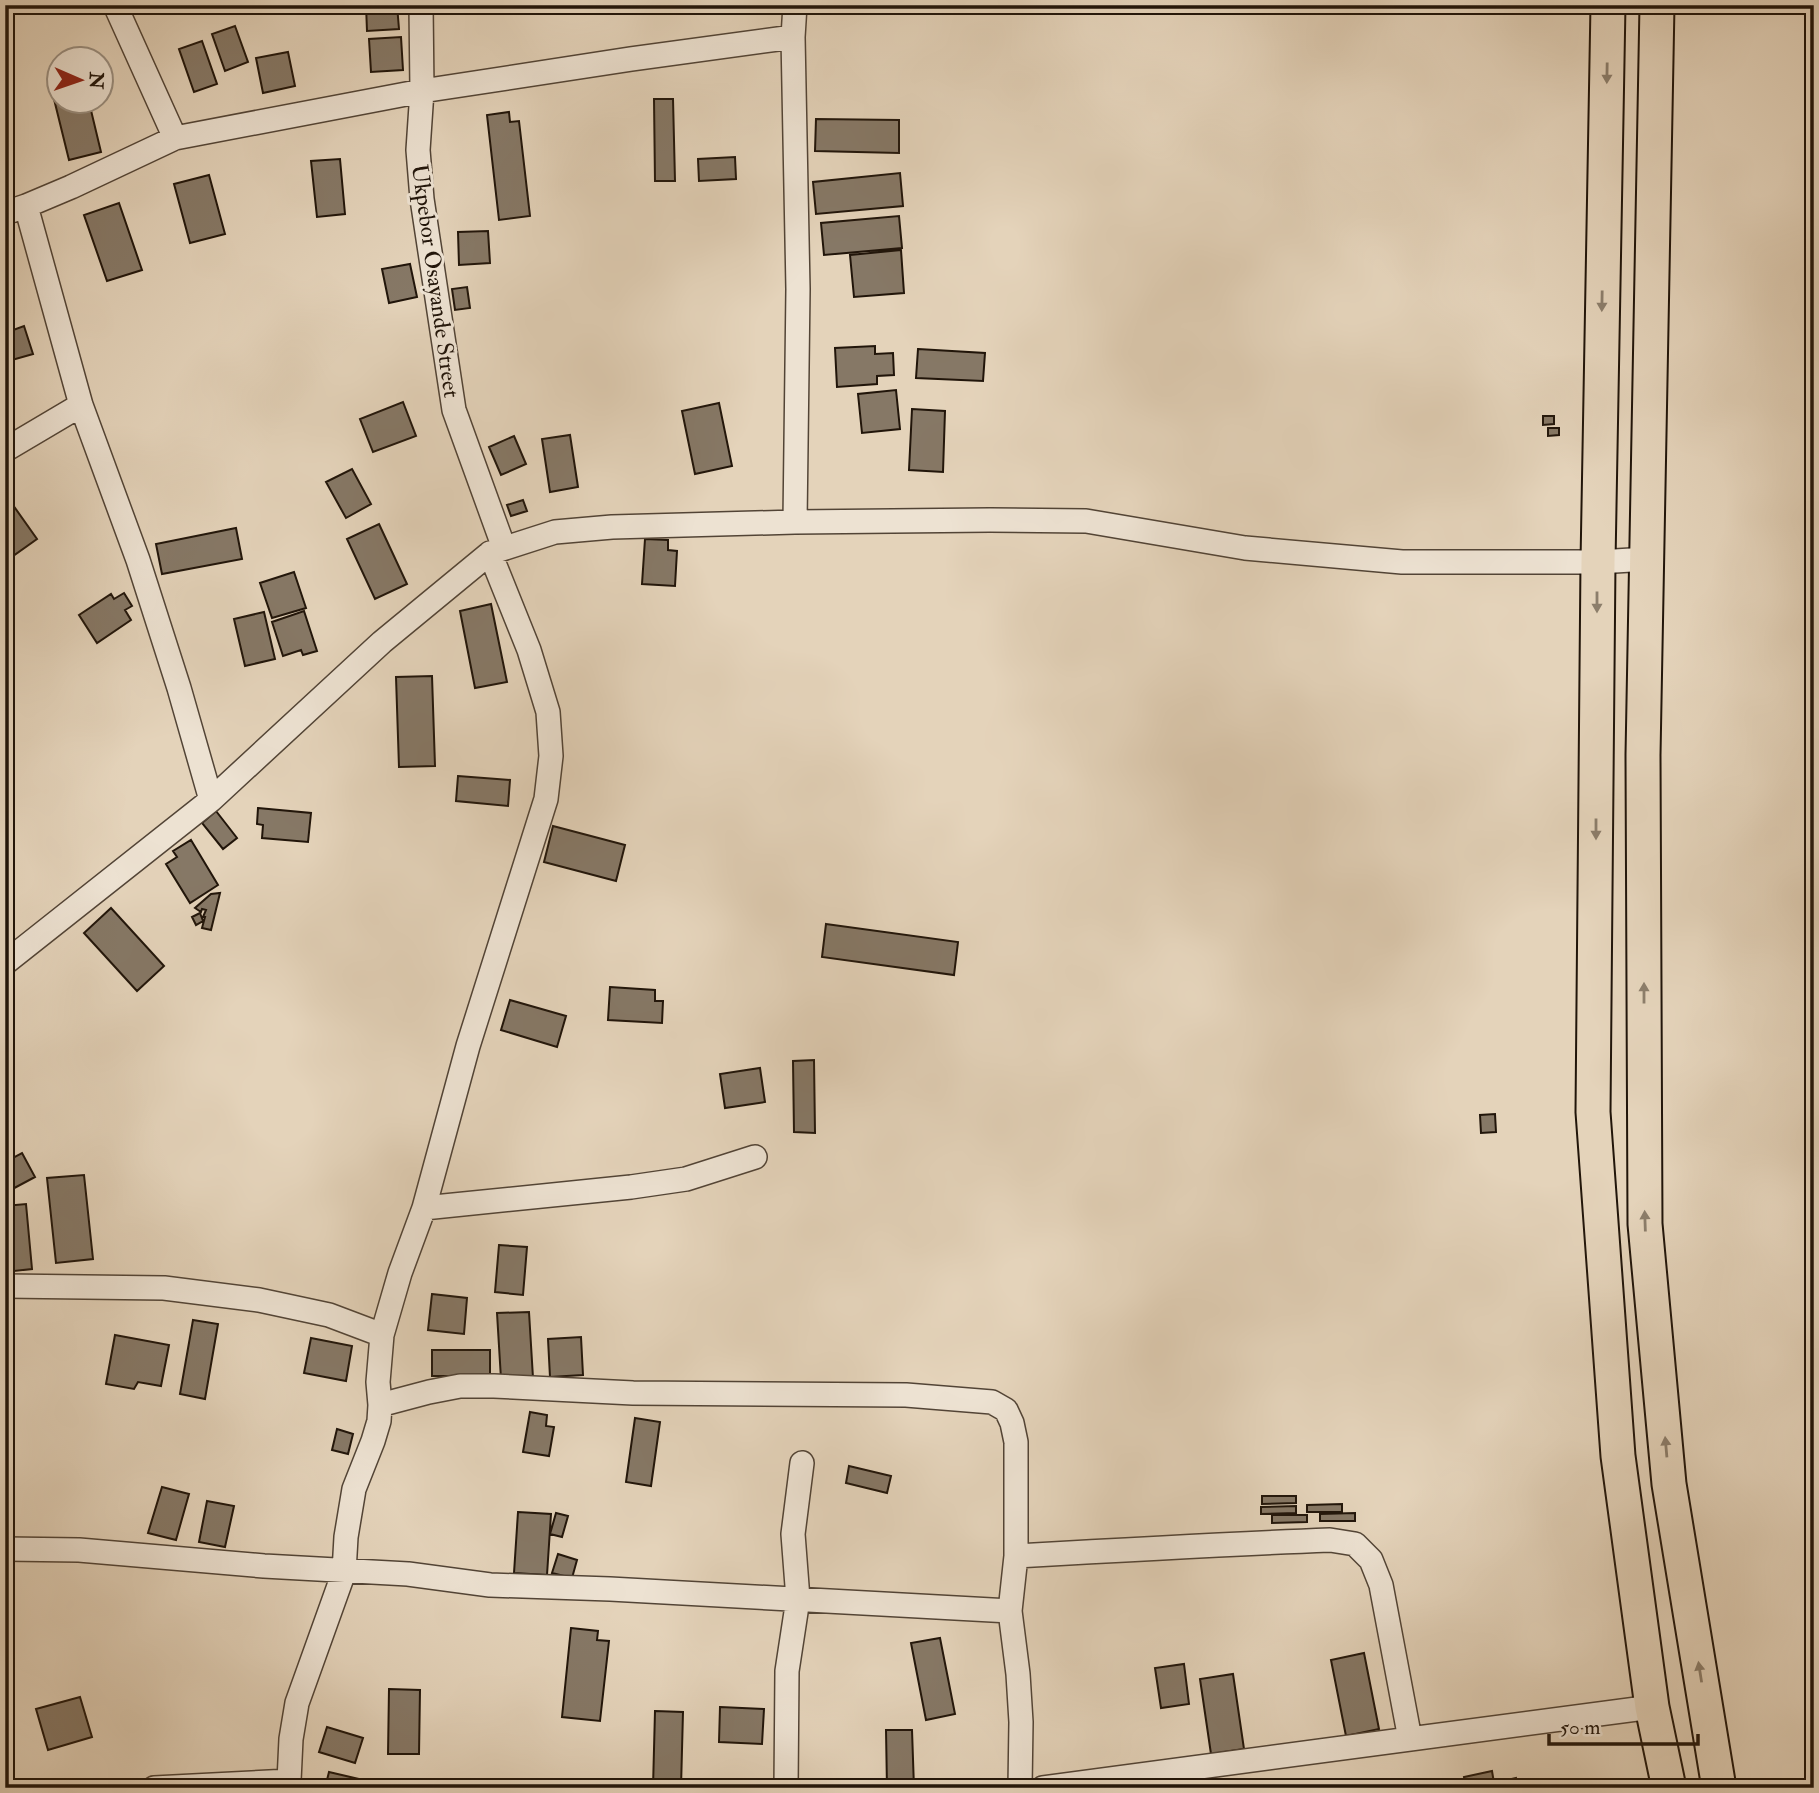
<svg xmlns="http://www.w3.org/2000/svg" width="1819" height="1793" viewBox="0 0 1819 1793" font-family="'IM FELL Double Pica',serif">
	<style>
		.building { fill: #867866; stroke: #21150a; stroke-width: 2 }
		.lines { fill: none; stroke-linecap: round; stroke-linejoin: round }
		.minor-casing { stroke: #524436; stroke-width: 26 }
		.highway-casing { stroke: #21150a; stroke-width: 37 }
		.minor { stroke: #ede2d2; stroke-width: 23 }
		.highway { stroke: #e4d3ba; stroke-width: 33 }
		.oneway { fill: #8c7e6b }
		.labels { text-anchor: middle; stroke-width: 6; stroke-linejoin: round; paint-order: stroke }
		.street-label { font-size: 23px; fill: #21150a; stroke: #ede2d2 }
	</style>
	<rect width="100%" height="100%" fill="#e4d3ba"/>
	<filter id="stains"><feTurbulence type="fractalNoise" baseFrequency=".00286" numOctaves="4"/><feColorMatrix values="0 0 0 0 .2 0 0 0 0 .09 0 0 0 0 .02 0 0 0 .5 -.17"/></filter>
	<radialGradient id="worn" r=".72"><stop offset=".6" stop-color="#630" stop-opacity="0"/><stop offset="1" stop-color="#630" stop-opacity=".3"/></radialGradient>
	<path class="building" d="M366,5H397L399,29L367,31Z
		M235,26L248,62L225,71L212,34Z
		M401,37L403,70L371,72L369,39Z
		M202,41L217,84L194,92L179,49Z
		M288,52L295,86L263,93L256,58Z
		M60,94V102H89L101,152L69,160L53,95Z
		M654,99H673L675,181H655Z
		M509,112L510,122L519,121L530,216L499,220L487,115Z
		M816,119L899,120V153L815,151Z
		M735,157L736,179L699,181L698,159Z
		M340,159L345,214L317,217L311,161Z
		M900,173L903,206L816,214L813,182Z
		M209,175L225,234L190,243L174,184Z
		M119,203L142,270L107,281L84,215Z
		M899,216L902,248L824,255L821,223Z
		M488,231L490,263L459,265L458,232Z
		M901,250L904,293L854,297L850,255Z
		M410,264L417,297L389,303L382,269Z
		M467,287L470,308L455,310L452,289Z
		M24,326L33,354L5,362V333Z
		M875,346V354L893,353L894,375L877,376V384L837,387L835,348Z
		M918,349L985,353L983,381L916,378Z
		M896,390L900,429L862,433L858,394Z
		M403,402L416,436L373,452L360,419Z
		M719,403L732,466L695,474L682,411Z
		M912,409L945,411L943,472L909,470Z
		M1543,416H1554V424L1543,425Z
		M1548,428H1559V435L1548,436Z
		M570,435L578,487L550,492L542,439Z
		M514,436L526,464L501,475L489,447Z
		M352,469L371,504L346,518L326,482Z
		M8,498L37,539L13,556L5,545V500Z
		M523,500L527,511L511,516L507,505Z
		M379,524L407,584L375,599L347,539Z
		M236,528L242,559L162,574L156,544Z
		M645,539L668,540V550L677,551L675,586L642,584Z
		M294,572L306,608L272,618L260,583Z
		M124,593L132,606L125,610L131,620L97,643L79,615L111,594L114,599Z
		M491,604L507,682L475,688L460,611Z
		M304,611L317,651L303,655L301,650L283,656L272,622Z
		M264,612L275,659L245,666L234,619Z
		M432,676L435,766L399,767L396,677Z
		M458,776L510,780L508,806L456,801Z
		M258,808L311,813L308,842L262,838L263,825L257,824Z
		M216,811L237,838L223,849L202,823Z
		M553,826L625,845L616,881L544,862Z
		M191,840L218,885L190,903L166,864L177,857L173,851Z
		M220,893L211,930L202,928L205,917H203L206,910L202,909L201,912L195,908L211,894Z
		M111,908L164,966L137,991L84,933Z
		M200,913L203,921L196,925L192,917Z
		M826,924L958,942L954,975L822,957Z
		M610,987L655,990V1001H663L662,1023L608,1020Z
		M510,1000L566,1016L557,1047L501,1030Z
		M814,1060L815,1133L794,1132L793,1061Z
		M760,1068L765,1102L725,1108L720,1074Z
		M1495,1114L1496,1132L1481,1133L1480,1115Z
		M22,1153L35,1177L5,1193V1162Z
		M84,1175L93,1259L56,1263L47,1178Z
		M26,1204L32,1269L5,1272V1206Z
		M499,1245L527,1247L523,1295L495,1292Z
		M432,1294L467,1298L464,1334L428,1330Z
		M529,1312L533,1378L501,1379L497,1313Z
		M193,1320L218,1324L205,1399L180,1394Z
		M115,1335L169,1345L161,1386L138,1382L134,1389L106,1384Z
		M581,1337L583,1375L550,1377L548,1339Z
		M311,1338L352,1346L346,1381L304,1373Z
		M432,1350H490V1376H432Z
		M530,1412L547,1415L546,1426L554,1427L549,1456L523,1452Z
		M635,1418L660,1422L651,1486L626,1482Z
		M337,1429L353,1434L348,1454L332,1450Z
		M849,1466L891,1476L887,1493L846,1483Z
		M162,1487L189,1494L176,1540L148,1533Z
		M1262,1496H1296V1503L1262,1504Z
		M207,1501L234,1506L225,1547L199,1542Z
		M1342,1504V1512H1307V1505Z
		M1296,1506V1513L1261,1514V1507Z
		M518,1512L551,1514L547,1575L514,1573Z
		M556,1513L568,1516L562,1537L550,1534Z
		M1355,1513V1521H1320V1514Z
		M1272,1515H1307V1522L1272,1523Z
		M558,1554L577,1560L572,1578L552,1573Z
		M571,1628L598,1631L597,1640L609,1641L600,1721L562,1717Z
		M940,1638L955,1714L926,1720L911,1643Z
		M1364,1653L1379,1729L1346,1736L1331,1660Z
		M1184,1664L1189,1704L1161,1708L1155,1668Z
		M1233,1674L1244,1749L1211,1754L1200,1679Z
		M389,1689L420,1690L419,1754H388Z
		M80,1697L92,1737L48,1750L36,1709Z
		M720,1707L764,1709L762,1744L719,1742Z
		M655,1711L683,1712L681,1788H653Z
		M327,1727L363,1738L355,1763L319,1752Z
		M886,1730H912L914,1788H887Z
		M1492,1771L1494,1783L1516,1778L1518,1788H1466L1464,1777Z
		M329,1772L359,1779L357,1788H325Z"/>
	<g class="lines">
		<defs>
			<path id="minor" d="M115,5L175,138
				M421,5L422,91L418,150L422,199L454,410L504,548
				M795,5L793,37L798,289L795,522L990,520L1086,521L1245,548L1402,562H1598L1648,559
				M793,37L631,59L422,91L175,138L71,187L26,206L81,405L138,560L179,688L211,800L382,642L490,553L555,532L612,527L795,522
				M5,213L26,206
				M5,450L81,405
				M5,963L211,800
				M424,1208L631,1187L686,1179L755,1157
				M5,1286L164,1288L259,1300L329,1315L382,1335
				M380,1405L429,1392L460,1386H494L633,1393L906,1395L992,1402L1006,1410L1012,1423L1016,1442V1556
				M5,1549L79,1550L264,1566L408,1574L490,1585L610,1589L1010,1611L1018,1674L1021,1722L1020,1788
				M1010,1611L1016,1556C1120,1550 1225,1544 1330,1540L1355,1544L1371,1560L1381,1585L1410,1739L1652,1707
				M154,1788L289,1781
				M290,1788L289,1781L291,1739L297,1703L344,1572L346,1537L354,1489L373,1441L379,1421L380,1405L378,1382L382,1335L400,1273L424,1208L468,1046L546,799L551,756L548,712L529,650L490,553
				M786,1788L787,1671L798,1599L793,1534L802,1463
				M1043,1788L1410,1739"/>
			<path id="highway" d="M1608,5L1598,562L1593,1112L1618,1456L1652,1707L1669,1788
				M1657,5L1643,755L1645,1224L1669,1484L1719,1788"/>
		</defs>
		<use href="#minor" class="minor-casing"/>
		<use href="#highway" class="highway-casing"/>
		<use href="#minor" class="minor"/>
		<use href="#highway" class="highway"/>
	</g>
	<defs><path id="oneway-solid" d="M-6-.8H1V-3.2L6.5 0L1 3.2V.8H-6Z" transform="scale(1.75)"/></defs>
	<g class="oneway">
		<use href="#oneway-solid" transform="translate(1607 73) rotate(91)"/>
		<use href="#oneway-solid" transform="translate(1602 301) rotate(91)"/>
		<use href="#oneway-solid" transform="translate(1597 602) rotate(90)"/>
		<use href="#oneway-solid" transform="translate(1596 829) rotate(90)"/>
		<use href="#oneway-solid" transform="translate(1644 993) rotate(-90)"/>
		<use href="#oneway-solid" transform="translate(1645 1221) rotate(-92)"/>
		<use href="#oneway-solid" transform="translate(1666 1447) rotate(-95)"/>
		<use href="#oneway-solid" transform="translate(1700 1672) rotate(-99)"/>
	</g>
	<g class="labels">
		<g class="street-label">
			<text transform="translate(436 281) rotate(82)" y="8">Ukpebor Osayande Street</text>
		</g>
	</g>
	<rect width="1819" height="1793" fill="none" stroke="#e4d3ba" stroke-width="28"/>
	<rect x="7" y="7" width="1805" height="1779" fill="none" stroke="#21150a" stroke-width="3.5"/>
	<rect x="14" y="14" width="1791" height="1765" fill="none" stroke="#21150a" stroke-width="2"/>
	<g transform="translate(80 80) rotate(92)"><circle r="33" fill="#ede2d2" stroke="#9b9082" stroke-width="2"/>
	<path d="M0-5L12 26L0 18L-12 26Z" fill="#8f2418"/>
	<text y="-10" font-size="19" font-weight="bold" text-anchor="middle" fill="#21150a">N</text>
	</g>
	<path d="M1549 1734v10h149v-10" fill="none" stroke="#21150a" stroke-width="3.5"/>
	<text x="1560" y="1734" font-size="21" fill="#21150a" stroke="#ede2d2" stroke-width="5" paint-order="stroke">50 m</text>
	<rect width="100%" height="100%" filter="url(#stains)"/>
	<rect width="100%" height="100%" fill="url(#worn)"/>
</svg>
